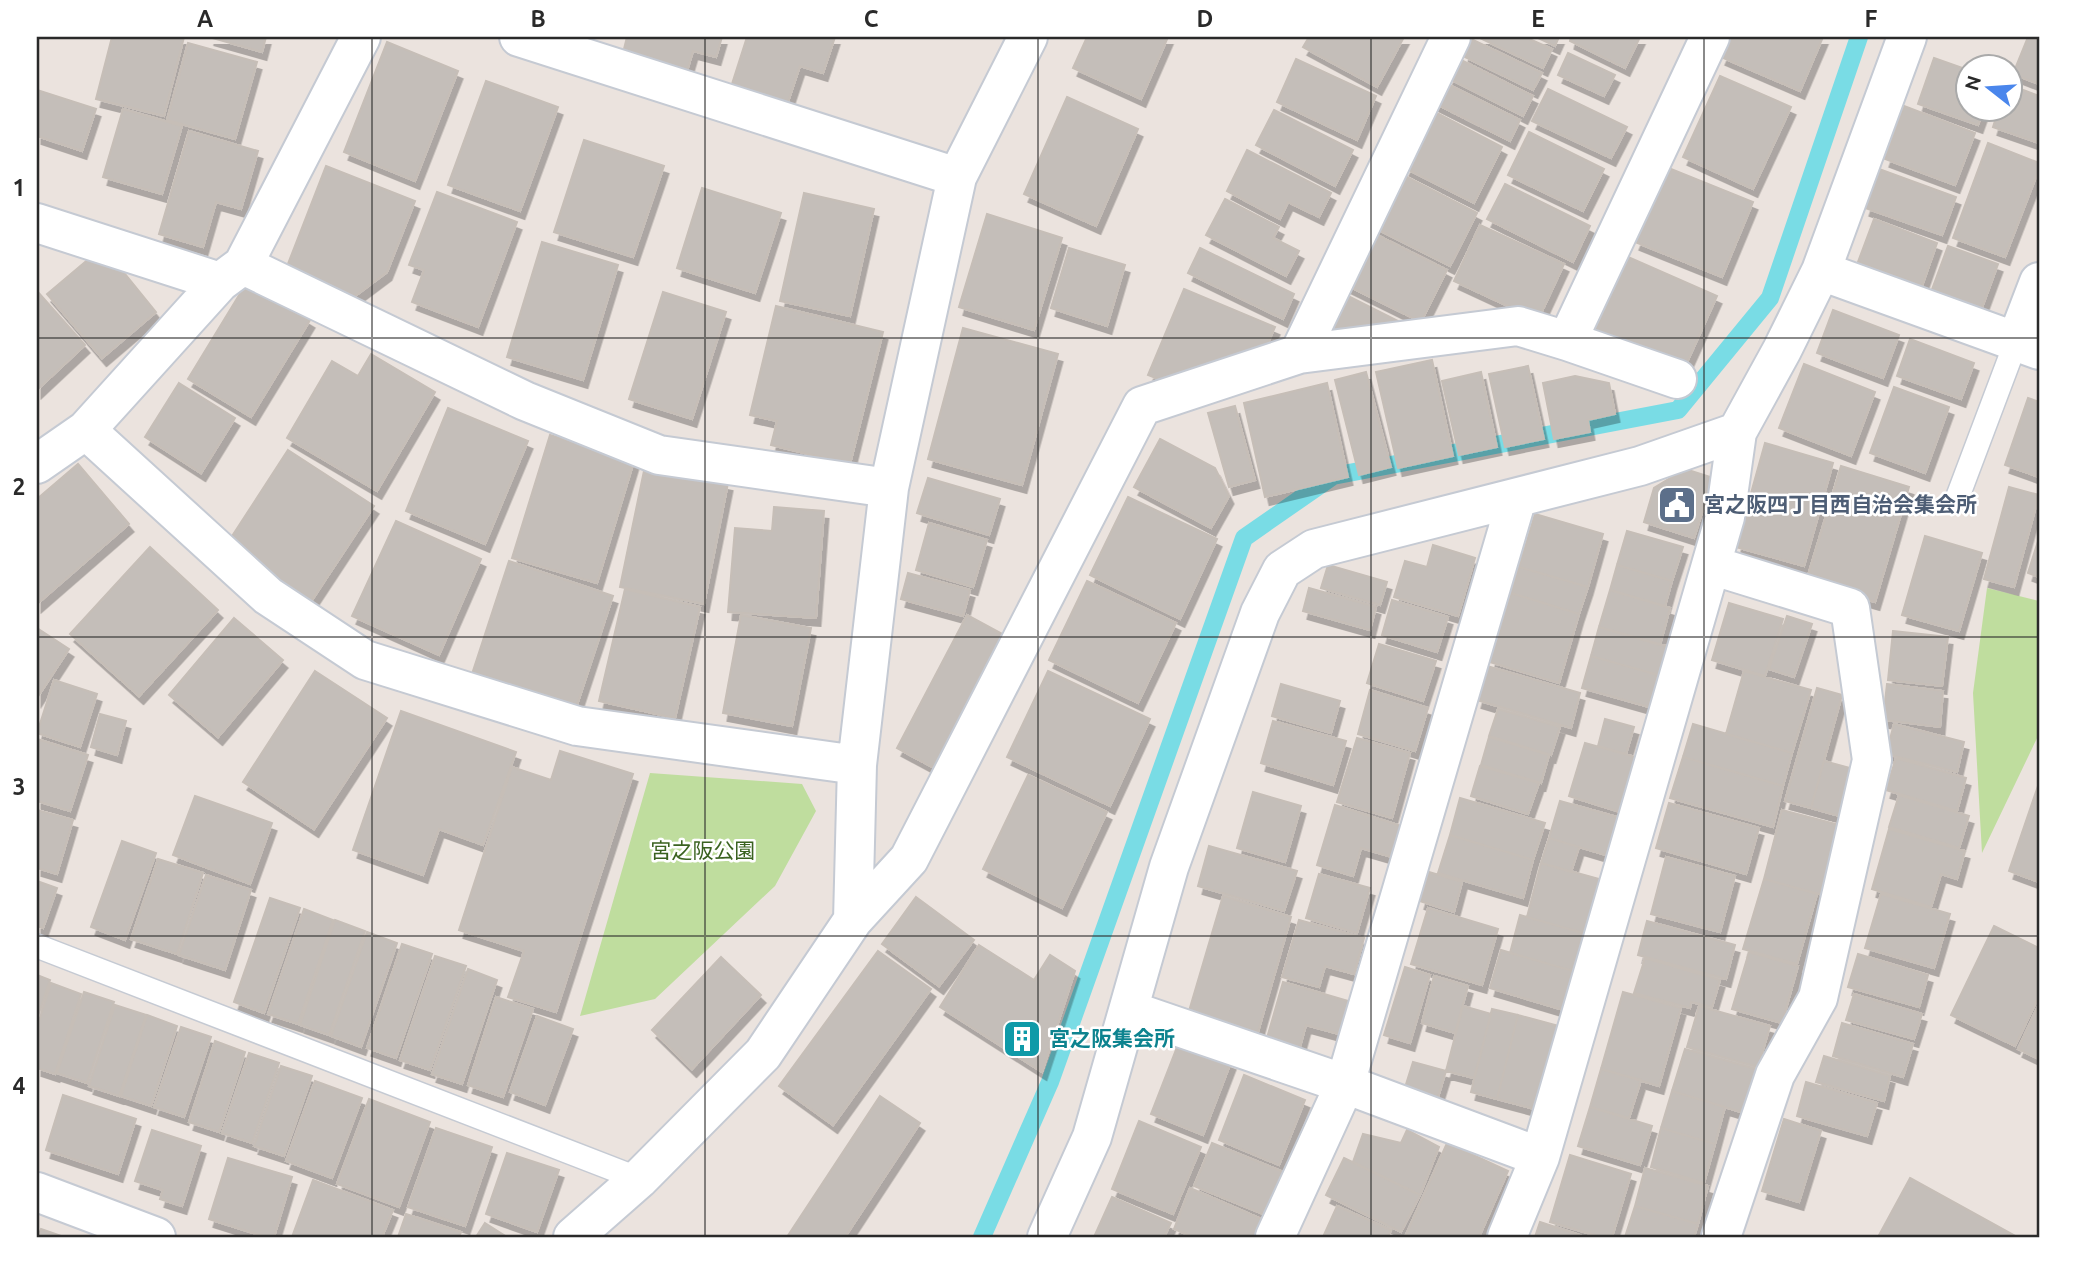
<svg xmlns="http://www.w3.org/2000/svg" width="2076" height="1274" viewBox="0 0 2076 1274" font-family="Ubuntu,'Noto Sans JP',sans-serif">
	<style>
		.green { fill: #bfdd9e }
		.lines { fill: none; stroke-linecap: round; stroke-linejoin: round }
		.stream { stroke: #79dce5; stroke-width: 18 }
		.building { fill: #c4beb9; stroke: #c6beb7; stroke-width: 2; filter: url(#shadow) }
		.service-casing { stroke: #c5cad3; stroke-width: 26 }
		.minor-casing { stroke: #c5cad3; stroke-width: 42 }
		.service { stroke: #fff; stroke-width: 23 }
		.minor { stroke: #fff; stroke-width: 38 }
		.grid { fill: none; stroke: #2a2a2a; stroke-width: 2; stroke-opacity: 0.55 }
		.labels { text-anchor: middle; stroke-width: 5; stroke-linejoin: round; paint-order: stroke }
		.service-label { font-size: 21px; font-weight: bold; fill: #4e5e75; stroke: #fff; text-anchor: start }
		.park-label { font-size: 21px; fill: #3a6220; stroke: #fff }
		.culture-label { font-size: 21px; font-weight: bold; fill: #0d838f; stroke: #fff; text-anchor: start }
		.neatline { fill: none; stroke: #2a2a2a; stroke-width: 2.5 }
		.grid-label { font-size: 23px; text-anchor: middle; font-weight: bold; fill: #2a2a2a }
	</style>
	<defs>
		<filter id="shadow"><feDropShadow dx="4.5" dy="8" stdDeviation="0" flood-color="#0004"/></filter>
	</defs>
	<rect width="100%" height="100%" fill="#ebe3de"/>
	<path class="green" d="M1987,588L2039,601V734L1982,853L1973,693Z
		M650,773L802,784L816,811L775,886L655,999L580,1016Z"/>
	<g class="lines">
		<path class="stream" d="M982,1237L1050,1082L1244,538L1333,476L1678,410L1770,298L1859,37"/>
	</g>
	<path class="building" d="M112,37H184L164,116L96,99Z
		M209,37H266L262,52Z
		M627,37H722L716,57L693,51L687,71L623,53Z
		M747,37H835L823,73L800,66L787,105L731,87Z
		M1087,37H1168L1141,99L1073,68Z
		M1309,37H1404L1377,87L1303,47Z
		M1478,37H1525L1552,49L1543,68Z
		M1536,37H1559L1555,46Z
		M1571,37H1640L1625,68L1570,41Z
		M1730,37H1823L1800,91L1721,57Z
		M2028,37H2039V84L2013,74Z
		M1471,39L1542,73L1533,90L1463,56Z
		M387,42L458,71L415,181L344,152Z
		M188,43L257,62L235,139L167,120Z
		M1568,53L1615,75L1604,96L1558,75Z
		M1457,58L1533,96L1523,116L1448,78Z
		M1934,58L1968,70V108H1984L1978,125L1918,104Z
		M1296,59L1376,96L1357,140L1277,102Z
		M1720,76L1791,107L1753,189L1683,157Z
		M486,81L558,107L520,211L448,185Z
		M1445,83L1520,120L1510,141L1434,103Z
		M2010,85L2039,96V143L1993,127L1999,108H2010Z
		M1548,89L1627,127L1611,158L1532,121Z
		M37,90L96,109L82,151L37,136Z
		M1067,97L1138,129L1096,226L1024,194Z
		M1904,106L1975,133L1955,185L1885,159Z
		M123,109L182,126L162,194L103,177Z
		M1274,110L1353,150L1335,186L1256,145Z
		M1433,111L1502,147L1474,203L1405,168Z
		M189,131L258,151L241,209L216,202L203,247L159,234Z
		M1529,132L1604,169L1583,211L1508,175Z
		M584,140L664,166L633,257L554,232Z
		M1988,143L2039,163V169L2005,257L1953,238Z
		M1247,150L1331,193L1319,217L1288,202L1280,219L1227,191Z
		M326,166L415,201L387,272L355,296L286,269Z
		M1666,167L1753,202L1722,277L1635,242Z
		M1879,169L1956,197L1942,235L1865,208Z
		M1401,174L1477,213L1450,266L1373,227Z
		M1505,184L1590,226L1573,262L1487,219Z
		M702,188L781,213L755,293L677,268Z
		M437,192L517,222L478,327L412,302L424,270L409,265Z
		M804,193L874,209L850,316L780,301Z
		M1225,199L1279,227L1273,238L1299,251L1286,276L1206,235Z
		M987,214L1062,238L1034,330L959,307Z
		M1874,219L1937,243L1922,286L1858,262Z
		M1480,225L1564,264L1538,320L1454,281Z
		M1367,230L1447,270L1421,322L1342,283Z
		M542,242L618,265L583,380L507,357Z
		M1948,246L1998,264L1980,313L1930,295Z
		M103,247L156,312L102,358L47,294Z
		M1069,248L1125,265L1107,326L1051,308Z
		M1200,248L1294,294L1283,319L1188,273Z
		M1628,257L1717,296L1684,369L1595,330Z
		M247,282L310,320L251,417L188,379Z
		M1184,289L1275,327L1264,352L1168,383L1148,375Z
		M37,291L85,345L37,390Z
		M663,292L726,312L692,419L629,399Z
		M1342,293L1400,322L1346,339L1324,328Z
		M776,306L883,332L850,464L771,445L777,421L750,415Z
		M1833,310L1899,335L1883,378L1817,353Z
		M963,328L1058,354L1022,485L928,459Z
		M1910,339L1974,363L1961,399L1897,376Z
		M371,354L435,392L377,491L287,438L332,361L358,376Z
		M1432,360L1453,456L1398,468L1376,372Z
		M1804,364L1875,392L1851,456L1779,428Z
		M1528,366L1544,439L1505,447L1489,374Z
		M1366,372L1391,467L1359,475L1335,380Z
		M1481,372L1497,447L1459,455L1442,381Z
		M1575,376L1609,383L1615,414L1588,420L1590,432L1554,439L1543,383Z
		M179,383L235,418L201,473L145,437Z
		M1327,383L1348,477L1265,497L1244,403Z
		M1894,387L1949,407L1925,473L1870,453Z
		M2028,398L2039,402V477L2005,465Z
		M1235,406L1255,480L1229,487L1208,413Z
		M448,408L528,441L485,544L406,511Z
		M550,435L634,461L597,583L512,558Z
		M1160,439L1215,468L1229,496L1211,528L1134,487Z
		M1765,443L1833,463L1804,566L1736,547Z
		M288,450L374,506L310,603L225,547Z
		M78,464L129,524L37,604V499Z
		M645,466L728,483L704,604L620,587Z
		M1841,466L1909,487L1875,602L1806,582Z
		M1685,469L1713,478L1694,538L1644,522L1654,488Z
		M928,478L1000,499L989,535L917,513Z
		M2009,487L2039,495L2014,587L1984,579Z
		M1128,497L1217,539L1180,619L1090,575Z
		M774,507L824,511L816,618L728,612L735,528L772,531Z
		M1535,514L1603,534L1588,587L1519,567Z
		M396,521L481,559L439,655L352,616Z
		M929,523L987,540L973,587L916,570Z
		M1627,531L1683,547L1672,581L1617,565Z
		M1925,536L1982,553L1959,631L1902,615Z
		M2039,538V577L2028,573Z
		M1433,545L1475,558L1458,616L1394,597L1405,561L1427,567Z
		M150,547L218,610L139,696L70,634Z
		M509,561L613,596L575,711L471,677Z
		M1328,565L1387,582L1380,605L1321,588Z
		M1617,565L1672,581L1665,606L1610,590Z
		M1519,567L1588,587L1579,614L1511,593Z
		M908,573L970,590L963,616L901,599Z
		M1087,581L1176,623L1138,703L1049,660Z
		M1309,588L1376,607L1370,630L1303,611Z
		M625,589L700,607L675,718L599,701Z
		M1610,590L1670,608L1660,645L1599,627Z
		M1511,593L1579,614L1559,683L1490,662Z
		M1392,600L1448,617L1437,652L1382,635Z
		M1729,603L1783,619L1765,676L1712,660Z
		M741,615L811,628L792,726L723,713Z
		M967,615L1004,635L934,768L897,748Z
		M1787,616L1812,624L1794,677L1769,669Z
		M234,618L283,660L218,737L169,695Z
		M1599,627L1670,647L1662,676L1591,656Z
		M37,628L69,649L37,698Z
		M1893,631L1948,637L1942,686L1888,680Z
		M1379,644L1436,661L1423,701L1367,683Z
		M1591,656L1658,675L1649,707L1582,688Z
		M1487,666L1580,693L1571,728L1477,700Z
		M315,671L387,718L314,829L243,782Z
		M1048,671L1150,719L1110,806L1007,757Z
		M1744,671L1811,690L1792,753L1726,734Z
		M54,680L97,694L80,747L37,733Z
		M1281,684L1340,701L1331,733L1272,716Z
		M1887,684L1943,691L1940,727L1883,720Z
		M1817,688L1842,695L1811,808L1785,801Z
		M1370,690L1428,708L1415,751L1358,734Z
		M1498,709L1560,727L1551,755L1489,736Z
		M401,711L516,752L483,845L439,829L423,875L353,850Z
		M100,714L126,721L117,755L91,747Z
		M1605,719L1634,727L1626,754L1598,746Z
		M1273,721L1346,741L1333,785L1261,763Z
		M1693,724L1792,753L1783,786L1683,757Z
		M1894,724L1964,742L1957,772L1886,754Z
		M1489,737L1549,755L1541,783L1481,765Z
		M1357,738L1410,753L1392,818L1337,802Z
		M37,739L88,755L70,811L37,801Z
		M1585,743L1635,757L1620,812L1569,796Z
		M560,751L633,774L556,1012L508,997L524,951L459,930L512,767L551,780Z
		M1683,757L1783,786L1773,827L1670,798Z
		M1896,758L1966,778L1957,811L1886,790Z
		M1824,761L1857,770L1843,817L1811,808Z
		M1480,766L1539,783L1528,814L1471,796Z
		M1028,775L1107,812L1062,908L983,869Z
		M2039,783V882L2009,871Z
		M1253,792L1301,806L1285,862L1237,848Z
		M1899,795L1969,816L1959,848L1889,827Z
		M195,796L272,823L250,884L173,855Z
		M1460,798L1545,823L1533,860L1450,835Z
		M1560,801L1617,817L1606,855L1549,838Z
		M1669,803L1759,828L1746,874L1656,848Z
		M1335,805L1401,826L1392,857L1361,848L1353,876L1317,865Z
		M37,810L73,820L57,874L37,868Z
		M1782,810L1843,826L1823,895L1764,879Z
		M1889,829L1965,851L1957,879L1941,874L1931,907L1872,889Z
		M1450,835L1533,860L1523,898L1438,873Z
		M1549,838L1579,847L1571,872L1541,863Z
		M122,841L156,853L125,940L91,927Z
		M1209,846L1297,871L1284,911L1198,886Z
		M1666,857L1735,876L1720,932L1651,914Z
		M158,859L203,873L177,954L131,939Z
		M1541,863L1606,881L1590,935L1527,917Z
		M1429,872L1462,882L1454,912L1420,901Z
		M1319,874L1370,888L1357,933L1306,918Z
		M206,875L251,890L225,970L179,955Z
		M1764,879L1817,894L1797,964L1743,949Z
		M37,881L57,888L43,928L37,926Z
		M1881,894L1950,914L1934,968L1865,948Z
		M1223,896L1291,917L1258,1032L1189,1011Z
		M916,897L974,940L939,986L882,944Z
		M270,898L300,908L264,1013L234,1002Z
		M1428,908L1498,929L1482,985L1411,964Z
		M304,909L333,920L298,1024L268,1014Z
		M1520,915L1590,935L1580,973L1510,953Z
		M335,920L365,931L329,1035L300,1025Z
		M1299,920L1364,938L1354,974L1325,966L1319,987L1282,977Z
		M1647,921L1735,945L1726,979L1638,955Z
		M1994,926L2039,948V996L2015,1046L1951,1015Z
		M367,932L397,943L361,1047L331,1036Z
		M402,944L432,954L396,1058L367,1048Z
		M979,945L1034,980L1050,955L1075,971L1042,1072L940,1007Z
		M1501,950L1580,973L1570,1012L1490,988Z
		M878,951L931,989L833,1125L779,1086Z
		M1749,952L1798,966L1782,1023L1732,1009Z
		M1858,954L1928,975L1919,1007L1848,987Z
		M435,956L466,966L430,1070L400,1060Z
		M721,957L761,995L692,1069L652,1030Z
		M1645,958L1720,980L1712,1007L1691,1002L1690,1008L1634,993Z
		M1405,967L1430,975L1410,1043L1384,1035Z
		M468,969L497,980L462,1084L432,1074Z
		M37,975L50,980L37,1019Z
		M1434,976L1468,986L1455,1033L1422,1023Z
		M1283,982L1348,1001L1339,1034L1306,1025L1298,1054L1265,1045Z
		M51,983L81,994L55,1074L37,1068V1027Z
		M84,992L114,1002L87,1083L57,1073Z
		M1623,992L1681,1008L1659,1086L1601,1069Z
		M1854,994L1922,1014L1914,1039L1846,1020Z
		M496,997L533,1009L503,1097L468,1085Z
		M2039,1004V1059L2018,1049Z
		M115,1005L146,1015L119,1096L89,1086Z
		M1463,1006L1491,1014L1474,1078L1446,1071Z
		M1699,1006L1770,1026L1758,1067L1687,1047Z
		M1492,1009L1518,1015L1497,1099L1471,1092Z
		M147,1015L177,1026L151,1106L121,1096Z
		M1518,1015L1566,1028L1542,1111L1497,1099Z
		M537,1016L573,1029L545,1105L510,1092Z
		M1842,1023L1913,1044L1903,1077L1833,1056Z
		M181,1027L211,1037L184,1117L154,1107Z
		M215,1041L245,1052L219,1132L189,1122Z
		M1179,1042L1231,1062L1203,1135L1151,1114Z
		M1685,1049L1756,1069L1744,1113L1672,1091Z
		M249,1053L279,1063L252,1143L222,1133Z
		M1824,1056L1890,1076L1884,1101L1816,1082Z
		M1413,1062L1446,1071L1435,1107L1402,1097Z
		M281,1066L312,1076L284,1156L254,1146Z
		M1601,1069L1641,1080L1629,1118L1590,1107Z
		M1244,1075L1305,1100L1279,1165L1219,1140Z
		M315,1081L362,1098L332,1178L286,1161Z
		M1806,1082L1877,1103L1867,1136L1797,1116Z
		M1672,1091L1725,1107L1715,1144L1661,1128Z
		M63,1095L136,1119L118,1174L46,1150Z
		M880,1096L920,1123L845,1237H787Z
		M369,1099L430,1122L399,1207L337,1184Z
		M1590,1107L1652,1126L1640,1165L1578,1146Z
		M1784,1119L1821,1131L1799,1202L1762,1191Z
		M1139,1121L1201,1147L1173,1214L1112,1189Z
		M436,1128L492,1147L465,1226L408,1207Z
		M1661,1128L1715,1144L1704,1183L1651,1167Z
		M152,1130L201,1146L182,1206L160,1199L163,1190L135,1181Z
		M1407,1130L1439,1147L1420,1195L1353,1162L1363,1134L1401,1143Z
		M1212,1143L1286,1173L1268,1216L1194,1186Z
		M1447,1143L1508,1171L1479,1237H1405Z
		M507,1153L559,1170L537,1232L486,1214Z
		M1570,1155L1631,1174L1612,1237H1601L1550,1222Z
		M228,1158L292,1177L274,1237H266L209,1219Z
		M1344,1158L1420,1195L1401,1232L1326,1195Z
		M1645,1168L1708,1186L1698,1224L1635,1206Z
		M1910,1178L2017,1237H1878Z
		M313,1180L393,1210L382,1237H292Z
		M1190,1188L1266,1221L1259,1237H1193L1174,1229Z
		M1112,1197L1171,1223L1164,1237H1094Z
		M1337,1206L1391,1230L1388,1237H1323Z
		M1635,1206L1698,1224L1694,1237H1625Z
		M406,1214L461,1232L459,1237H398Z
		M1540,1222L1580,1235L1579,1237H1535Z
		M485,1223L507,1237H476Z
		M41,1229L64,1237H38Z"/>
	<g class="lines">
		<defs>
			<path id="service" d="M1958,496L2016,342
				M37,946L639,1179"/>
			<path id="minor" d="M519,37L957,177
				M37,223L220,282
				M243,265L525,401L659,455L889,488
				M1821,271L2039,350
				M1567,341L1677,379
				M2016,342L2039,282
				M1299,354L1451,37
				M86,430L268,596L365,660L577,726L857,765
				M37,464L86,430L220,282L243,265L361,37
				M1711,565L1850,608L1872,760L1818,998L1775,1075L1721,1237
				M853,920L909,859L1142,406L1299,354L1518,326L1567,341L1710,37
				M1129,1010L1345,1084L1540,1157
				M37,1192L156,1237
				M573,1237L639,1179L763,1054L853,920L857,765L889,488L957,177L1028,37
				M1047,1237L1092,1137L1169,867L1260,613L1282,570L1314,549L1640,466L1737,432L1782,350L1821,271L1907,37
				M1275,1237L1345,1084L1517,498
				M1507,1237L1540,1157L1711,565L1725,517L1737,432"/>
		</defs>
		<use href="#service" class="service-casing"/>
		<use href="#minor" class="minor-casing"/>
		<use href="#service" class="service"/>
		<use href="#minor" class="minor"/>
	</g>
	<path class="grid" d="M372,37V1237M705,37V1237M1038,37V1237M1371,37V1237M1704,37V1237M37,338H2039M37,637H2039M37,936H2039"/>
	<defs>
		<symbol id="civic-square" viewBox="-11 -11 22 22"><rect x="-9" y="-9" width="18" height="18" rx="4" fill="#5c6f8a" stroke="#fff"/><path d="M-.6-6.5H3V-4.5H.6V-3L4-1V1h2V6H-6V1h2V-1L-.6-3ZM-1.2 2.5V6h2.4V2.5Z" fill="#fff"/></symbol>
		<symbol id="building-square" viewBox="-11 -11 22 22"><rect x="-9" y="-9" width="18" height="18" rx="4" fill="#0f9aa8" stroke="#fff"/><path d="M-4-6H4V6H1V3H-1V6H-4ZM-2.5-4.3h1.7v1.8h-1.7ZM.8-4.3h1.7v1.8H.8ZM-2.5-1h1.7V.8h-1.7ZM.8-1h1.7V.8H.8Z" fill="#fff"/></symbol>
	</defs>
	<g fill-rule="evenodd">
		<use href="#civic-square" x="1655" y="483" width="44" height="44"/>
		<use href="#building-square" x="1000" y="1017" width="44" height="44"/>
	</g>
	<g class="labels">
		<g class="service-label">
			<text x="1704" y="512">宮之阪四丁目西自治会集会所</text>
		</g>
		<g class="park-label">
			<text x="703" y="858">宮之阪公園</text>
		</g>
		<g class="culture-label">
			<text x="1049" y="1046">宮之阪集会所</text>
		</g>
	</g>
	<rect width="2076" height="1274" fill="none" stroke="#ffffff" stroke-width="77"/>
	<g transform="translate(1989 88) rotate(287)"><circle r="33" fill="#ffffff" stroke="#aaaaaa" stroke-width="2"/>
	<path d="M0-5L12 26L0 18L-12 26Z" fill="#4a86ec"/>
	<text y="-10" font-size="19" font-weight="bold" text-anchor="middle" fill="#2a2a2a">N</text>
	</g>
	<rect x="38" y="38" width="2000" height="1198" class="neatline"/>
	<g class="grid-label">
		<text x="205" y="27">A</text>
		<text x="538" y="27">B</text>
		<text x="871" y="27">C</text>
		<text x="1205" y="27">D</text>
		<text x="1538" y="27">E</text>
		<text x="1871" y="27">F</text>
		<text x="19" y="196">1</text>
		<text x="19" y="495">2</text>
		<text x="19" y="795">3</text>
		<text x="19" y="1094">4</text>
	</g>
</svg>
